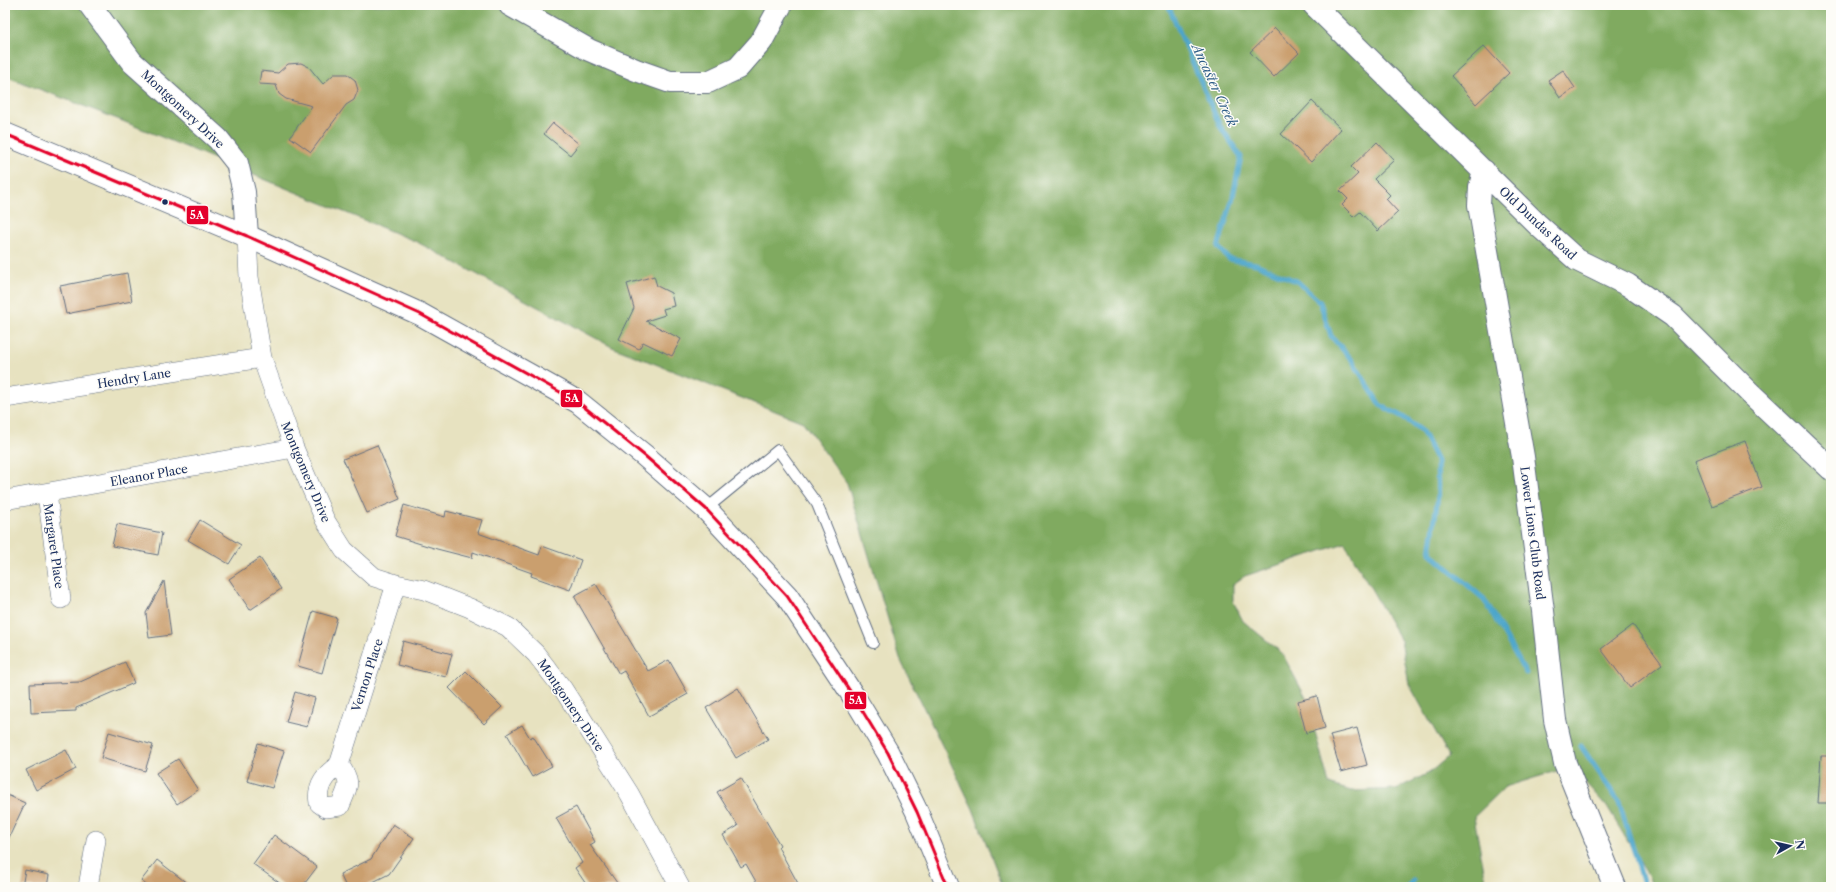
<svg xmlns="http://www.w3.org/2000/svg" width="1836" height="892" font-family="'Libre Caslon Text',serif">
  <rect width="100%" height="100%" fill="#fdfcf7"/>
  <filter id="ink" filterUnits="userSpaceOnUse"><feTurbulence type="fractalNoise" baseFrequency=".025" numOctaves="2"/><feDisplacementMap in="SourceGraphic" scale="8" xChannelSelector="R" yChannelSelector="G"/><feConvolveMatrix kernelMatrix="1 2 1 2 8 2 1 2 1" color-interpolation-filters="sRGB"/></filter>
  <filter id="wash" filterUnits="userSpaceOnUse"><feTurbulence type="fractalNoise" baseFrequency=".012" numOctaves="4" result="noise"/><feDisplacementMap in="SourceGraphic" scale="16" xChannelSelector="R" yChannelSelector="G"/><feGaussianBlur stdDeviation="0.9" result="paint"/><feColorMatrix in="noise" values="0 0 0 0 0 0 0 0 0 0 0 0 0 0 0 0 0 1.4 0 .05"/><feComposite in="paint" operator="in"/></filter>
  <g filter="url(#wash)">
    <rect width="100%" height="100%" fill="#e7e2c0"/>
    <!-- forest -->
    <path fill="#80aa60" stroke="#4e6c5f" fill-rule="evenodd" d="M5,5h1826v882h-179l-3,-10 -42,-70 -30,-34 -14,-4 -58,18 -31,30 13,70h-484l-30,-78 -73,-150 -53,-176 -44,-61 -191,-75 -195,-105 -297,-122 -115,-44zM1345,543l56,98 8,43 40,72 -20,17 -33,16 -45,2 -22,-7 -23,-86 -24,-45 -39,-32 -10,-20v-17l12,-8z"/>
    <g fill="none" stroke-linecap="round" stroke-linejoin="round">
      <!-- stream -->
      <path stroke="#4ca5ca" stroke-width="5" d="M1168,5l52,121 21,31 -9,44 -14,46 11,12 27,5 42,18 22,20 11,34 21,24 28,45 23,12 19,14 15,30 1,35 -8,57 54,46 42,74
        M1581,746l38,56 26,85
        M1407,887l6,-6"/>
    </g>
    <g id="blocks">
      <!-- building -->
      <path fill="#ca9f6e" d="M1275,28l24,25 -25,24 -24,-25z
        M1484,46l25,27 -33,31 -25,-28z
        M301,63l8,4 14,17 11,-10h13l8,6 3,10 -4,10 -8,5 -35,47 -21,-15 22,-31 -26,-7 -7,-5 -3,-9 -17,-1 2,-13 17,2 10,-9z
        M1563,70l12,18 -15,10 -12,-18z
        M1312,101l29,28 -30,33 -30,-28z
        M553,123l26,21 -9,11 -26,-21z
        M1377,142l17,18 -20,19 16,16 -4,4 12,13 -20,19 -18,-19 -6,5 -12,-12 6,-6 -8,-8 18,-17 -7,-7z
        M127,273l5,28 -66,13 -6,-28z
        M654,276l3,10 14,7 3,13 -11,3 2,6 -19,6 35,18 -9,17 -29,-14 -4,7 -20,-10 15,-31 -7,-24z
        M1745,441l17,46 -50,19 -18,-46z
        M377,445l23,54 -33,14 -24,-54z
        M404,505l41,12 1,-6 36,9 -4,13 61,22 3,-9 39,14 -11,30 -39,-14 1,-3 -59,-21 -1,6 -35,-9 -42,-13z
        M200,520l41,25 -12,19 -41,-24z
        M117,524l45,9 -4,22 -46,-9z
        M260,558l21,31 -31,21 -21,-31z
        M164,581l7,54 -22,3 -3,-25z
        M596,584l52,87 21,-11 19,34 -39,22 -25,-45 -5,3 -45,-78z
        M313,611l24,7 -15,55 -24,-7z
        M1633,625l29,39 -32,24 -29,-39z
        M403,641l49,13 -6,23 -49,-12z
        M125,662l9,21 -58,25v3l-45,2 -1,-29 50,-2z
        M466,671l36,36 -18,17 -35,-36z
        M738,688l30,51 -32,19 -30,-50z
        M295,692l20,6 -8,29 -21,-5z
        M1317,696l8,32 -19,5 -8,-32z
        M522,725l8,13 3,-2 19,30 -20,11 -25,-43z
        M1357,728l10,37 -26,7 -11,-37z
        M109,732l44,13 -8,26 -44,-13z
        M258,743l26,8 -12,37 -25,-7z
        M66,750l10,19 -40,21 -10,-20z
        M1821,756h10v47h-13z
        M178,759l20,31 -21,14 -21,-31z
        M741,778l39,67 -2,2 22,40h-41l-13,-23 -5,3 -18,-32 15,-9 -21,-34z
        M5,794l20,9 -20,43z
        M576,807l19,35 -5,3 30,42h-32l-13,-19 7,-5 -26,-45z
        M393,824l21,14 -25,36 -26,13h-17l-6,-13 31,-15z
        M274,835l43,32 -15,20h-17l-32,-23z
        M157,860l35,27h-43l-8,-6z
        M25,870l24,5 -2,12h-25z"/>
    </g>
  </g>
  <g filter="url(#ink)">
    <use href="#blocks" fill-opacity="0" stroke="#626e80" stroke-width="1"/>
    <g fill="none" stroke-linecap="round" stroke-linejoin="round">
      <defs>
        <path id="service" d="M706,509l72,-59 39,54 56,139"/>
        <path id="minor" d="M247,236l2,41 13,81 32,90 31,72 19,30 30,27 22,7 28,6 46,18 38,19 28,27 27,35 66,104 51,94
          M5,398l257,-40
          M47,494l14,105
          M5,500l289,-52
          M339,765c14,17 9,22 1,41l-14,2 -7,-5c-3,-17 6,-29 20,-38l57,-181
          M88,887l8,-47"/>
        <path id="tertiary" d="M90,5l42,57 86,77 19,24 7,29 3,44
          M510,5l79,45 47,20 34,12h38l30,-14 23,-26 20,-37
          M1314,5l224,220 39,35 51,25 45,31 76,76 82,77
          M1484,171l-4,16 -1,18 44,252 20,154 12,109 10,43 50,124"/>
        <path id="secondary" d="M5,134l242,102 173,78 158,88 67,54 61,53 81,87 67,101 34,56 29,59 31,75"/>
      </defs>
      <!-- service casing -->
      <use href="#service" stroke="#626e80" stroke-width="12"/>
      <!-- minor casing -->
      <use href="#minor" stroke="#626e80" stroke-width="20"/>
      <!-- tertiary casing -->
      <use href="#tertiary" stroke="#626e80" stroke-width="24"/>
      <!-- secondary casing -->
      <use href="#secondary" stroke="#626e80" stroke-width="24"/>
      <!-- service -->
      <use href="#service" stroke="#fff" stroke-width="10"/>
      <!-- minor -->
      <use href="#minor" stroke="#fff" stroke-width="19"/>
      <!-- tertiary -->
      <use href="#tertiary" stroke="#fff" stroke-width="22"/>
      <!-- secondary -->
      <use href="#secondary" stroke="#fff" stroke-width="22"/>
      <defs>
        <path id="bus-1" d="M5,134l242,102 173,78 158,88 67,54 61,53 81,87 67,101 34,56 29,59 31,75"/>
      </defs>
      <!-- bus-1 casing -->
      <use href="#bus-1" stroke="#fdfcf7" stroke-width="6"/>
      <!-- bus-1 -->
      <use href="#bus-1" stroke="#e4002b" stroke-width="3"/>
    </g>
  </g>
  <!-- markers -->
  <circle fill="#1b2f5e" stroke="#fdfcf7" stroke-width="1.5" cx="165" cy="202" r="3.5"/>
  <g text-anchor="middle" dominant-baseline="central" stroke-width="3" stroke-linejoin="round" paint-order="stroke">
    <!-- street labels -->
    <g font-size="12" fill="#1b2f5e" stroke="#fdfcf7">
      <text transform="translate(183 109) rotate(43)">Montgomery Drive</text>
      <text transform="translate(1538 223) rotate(43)">Old Dundas Road</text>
      <text transform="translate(134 378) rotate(-9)">Hendry Lane</text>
      <text transform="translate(306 472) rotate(67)">Montgomery Drive</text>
      <text transform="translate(149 475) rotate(-10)">Eleanor Place</text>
      <text transform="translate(1533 533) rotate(83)">Lower Lions Club Road</text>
      <text transform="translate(54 546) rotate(82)">Margaret Place</text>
      <text transform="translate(367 675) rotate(-72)">Vernon Place</text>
      <text transform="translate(571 705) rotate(56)">Montgomery Drive</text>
    </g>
    <!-- water labels -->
    <g font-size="13" font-style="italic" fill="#2f5e89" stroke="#fdfcf7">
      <text transform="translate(1215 85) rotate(65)">Ancaster Creek</text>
    </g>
  </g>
  <g stroke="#fdfcf7" stroke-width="1.5">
    <rect x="186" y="205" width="23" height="20" rx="4" fill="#e4002b"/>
    <rect x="560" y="389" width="23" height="19" rx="4" fill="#e4002b"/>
    <rect x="844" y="691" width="23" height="19" rx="4" fill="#e4002b"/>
  </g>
  <g font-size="11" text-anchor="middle" font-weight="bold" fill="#fff">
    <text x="197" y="219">5A</text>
    <text x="572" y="402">5A</text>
    <text x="856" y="704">5A</text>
  </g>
  <!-- margin -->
  <rect width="1836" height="892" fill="none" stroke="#fdfcf7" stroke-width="20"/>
  <!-- north arrow -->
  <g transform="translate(1790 846) rotate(82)" stroke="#fdfcf7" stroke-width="3" paint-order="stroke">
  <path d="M0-3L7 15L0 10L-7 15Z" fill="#1b2f5e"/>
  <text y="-6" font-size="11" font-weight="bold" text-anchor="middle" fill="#1b2f5e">N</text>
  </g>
</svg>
